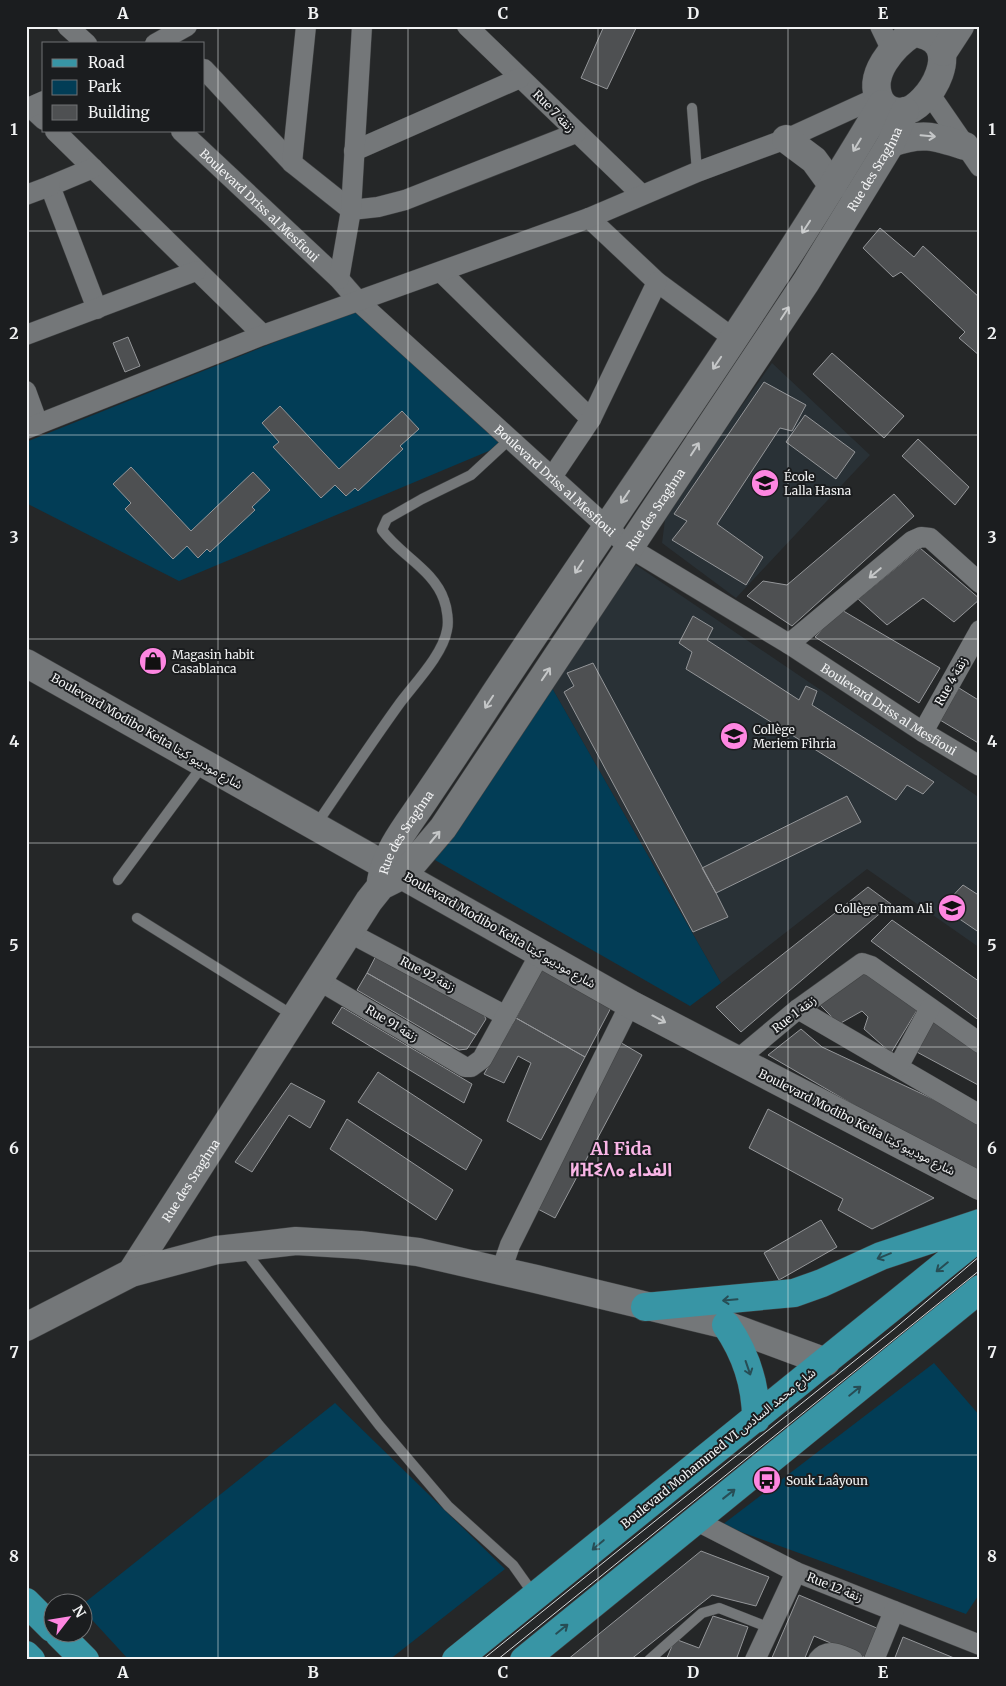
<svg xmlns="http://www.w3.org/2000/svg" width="1006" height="1686" font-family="Merriweather,'Noto Sans Arabic','Noto Sans Tifinagh',serif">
  <rect width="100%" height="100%" fill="#252728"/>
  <!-- built -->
  <path fill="#293136" d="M772,363l98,92 -134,143 -74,-55 4,-31z
    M636,565l344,233v150l-113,-79 -146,114 -173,-302z"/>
  <!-- green -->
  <path fill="#023d56" d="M355,310l148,135 -324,136 -153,-78v-61z
    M548,681l173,302 -31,23 -262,-150z
    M934,1363l46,53v177l-14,21 -244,-89z
    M335,1403l170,166 -116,91h-260l-46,-50v-6z"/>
  <!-- building -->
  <path fill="#4e5052" stroke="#949699" d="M604,26h33l-30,63 -26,-11z
    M880,228l34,29 9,-11 57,52v11l-3,2 3,2v43l-21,-18 6,-6 -64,-60 -8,5 -30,-29z
    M128,337l12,29 -15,6 -12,-29z
    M832,353l72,63 -20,22 -71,-64z
    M764,382l42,23 -14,26 -12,-3 -63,96 46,33 -17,28 -74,-45 15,-19 -13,-7z
    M280,406l59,63 63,-58 17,18 -19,17 3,3 -45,42 -3,-3 -9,8 -11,-11 -14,13 -48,-51 6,-5 -17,-19z
    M805,415l50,37 -19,27 -50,-37z
    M918,439l51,48 -14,18 -53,-49z
    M131,467l60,64 62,-59 17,18 -18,17 3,3 -45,42 -3,-3 -9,9 -11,-12 -14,13 -48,-50 6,-6 -18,-19z
    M894,494l20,22 -122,110 -45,-30 16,-15 24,4z
    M920,548l60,51 -26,23 -31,-24 -36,27 -29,-26z
    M840,609l100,59 -21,35 -104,-66z
    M693,616l20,12 -6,12 92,60 7,-14 11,5 -5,14 122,77 -11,12 -16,-9 -11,15 -210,-131 6,-17 -13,-9z
    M593,663l123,230 12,24 -35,15 -129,-240 10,-6 -7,-13z
    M959,688l21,13v43l-40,-24z
    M847,796l14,26 -145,71 -14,-25z
    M963,885l17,11v37l-38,-26z
    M868,887l23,17 -150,128 -25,-25z
    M892,920l88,62v39l-109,-80z
    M378,952l104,59 4,8 -10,16 -109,-62z
    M545,964l69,38 -29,55 -69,-39z
    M863,965l56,42 -28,46 -27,-24 4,-12 -6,-6 -23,13 -21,-21z
    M367,973l109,62 -9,14 -8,1 -102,-60z
    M342,1007l130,77 -8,19 -132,-80z
    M516,1018l69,39 -44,83 -34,-19 24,-58 -13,-7 -14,27 -20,-9z
    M932,1019l48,30v37l-65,-35z
    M801,1029l21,18 158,74v53l-11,-2 -201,-117z
    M618,1041l24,14 -87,163 -21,-11z
    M378,1072l104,68 -16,30 -108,-68z
    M291,1083l34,18 -15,27 -21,-13 -37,57 -17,-10z
    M768,1109l166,89 -62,31 -34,-19 5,-11 -94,-51z
    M347,1119l106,71 -17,30 -106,-71z
    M821,1220l16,27 -58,33 -15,-27z
    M701,1551l68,26 -13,29 -44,-11 -82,65h-63z
    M799,1595l80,34 -13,29 -52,-22 -10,24h-33z
    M713,1616l35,11 -12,33h-70l9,-21 24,9z
    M903,1637l56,23h-65z"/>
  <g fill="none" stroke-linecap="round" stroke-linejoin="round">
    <defs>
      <path id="lane" d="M692,108l5,64
        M316,825c28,-41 55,-82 84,-122 15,-20 43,-49 47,-73 2,-8 0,-22 -3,-30 -10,-30 -44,-45 -62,-70l5,-11 35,-20 49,-24 39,-36
        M118,880l85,-115
        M137,918l157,98
        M244,1250l135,175 69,81 65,59 22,31
        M649,1660l53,-47 17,-5 51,20"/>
      <g id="street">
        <path d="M67,26l20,18"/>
        <path d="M467,26l175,169"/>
        <path d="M880,26l12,25"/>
        <path d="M155,44l32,-18"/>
        <path d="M204,69l88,94 59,47 27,-3 27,-7 171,-67"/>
        <path d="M929,93l51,74"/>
        <path d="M30,107l14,13"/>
        <path d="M26,109l18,-8"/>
        <path d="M55,131l208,204"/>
        <path id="s1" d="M181,131l158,148 20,23 271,246 159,96 134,88 57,34"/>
        <path d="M354,151l166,-73"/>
        <path d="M292,163l14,-137"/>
        <path d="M93,168l-43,18 47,123"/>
        <path d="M26,195l24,-9"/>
        <path d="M589,218l68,64 76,56"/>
        <path d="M442,273l149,146"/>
        <path d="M339,279l12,-69 11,-184"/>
        <path d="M26,335l170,-64"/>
        <path d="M26,391l12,33"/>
        <path d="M26,429l237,-94 326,-117 108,-46 89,-33 92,-42"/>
        <path d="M552,477l39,-58 66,-137"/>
        <path d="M789,644l123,-103 9,-4 9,1 50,45"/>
        <path d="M923,732l57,-102"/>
        <path d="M350,933l156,83"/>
        <path d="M318,980l147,87h6l11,-8 59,-107"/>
        <path d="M798,1009l182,106"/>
        <path d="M737,1060l61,-51 64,-46 9,3 109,77"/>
        <path d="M898,1067l32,-59"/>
        <path d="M501,1271l9,-26 120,-241"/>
        <path d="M695,1520l101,52 184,73"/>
        <path d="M755,1660l41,-88"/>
        <path d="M818,1660c10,-13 22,-5 35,0"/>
        <path d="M874,1660l20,-49"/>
      </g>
      <g id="secondary">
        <path d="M913,33c58,5 16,77 -11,79 -10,0 -18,-4 -22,-12 -13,-25 13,-54 33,-67z"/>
        <path d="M943,52l17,-26"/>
        <path d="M786,139l28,21 19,26"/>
        <path d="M891,143c31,-11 43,-7 74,3"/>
        <path d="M26,663l604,341 350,182"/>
        <path id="s2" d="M381,881c5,-31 29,-59 46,-85 23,-34 45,-67 67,-101 130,-197 268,-388 388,-591"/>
        <path id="s3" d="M131,1273l238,-372 12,-15 22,-11 40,-47 363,-546 85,-139 14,-32"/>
        <path d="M26,1327l105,-54 86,-23 79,-9 64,4 58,7 118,27 190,46 100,37"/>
      </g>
      <path id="primary" d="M645,1307l149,-14 28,-10 59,-27 99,-33
        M726,1325c20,29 30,59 30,94
        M26,1602l26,26
        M59,1634l26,26
        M26,1655l5,5
        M456,1660l524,-424
        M524,1660l456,-371"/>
    </defs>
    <!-- lane casing -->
    <use href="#lane" stroke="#404243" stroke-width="11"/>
    <!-- street casing -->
    <use href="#street" stroke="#404243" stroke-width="21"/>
    <!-- secondary casing -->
    <use href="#secondary" stroke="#404243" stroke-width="29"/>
    <!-- primary casing -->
    <use href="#primary" stroke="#404243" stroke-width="29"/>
    <!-- lane -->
    <use href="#lane" stroke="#747779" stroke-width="10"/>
    <!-- street -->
    <use href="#street" stroke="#747779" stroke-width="20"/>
    <!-- secondary -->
    <use href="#secondary" stroke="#747779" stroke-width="28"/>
    <!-- primary -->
    <use href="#primary" stroke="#3895a5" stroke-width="28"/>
    <!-- tram -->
    <path stroke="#d7d9da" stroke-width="1" d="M482,1660l411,-330 87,-74
      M497,1660l483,-390"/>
  </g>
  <!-- one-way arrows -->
  <defs><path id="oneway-shaft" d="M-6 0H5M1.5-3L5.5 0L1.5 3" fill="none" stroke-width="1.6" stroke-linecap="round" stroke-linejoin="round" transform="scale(1.25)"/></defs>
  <g stroke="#c5c7c8">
    <use href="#oneway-shaft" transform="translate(928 136) rotate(5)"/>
    <use href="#oneway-shaft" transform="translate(857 145) rotate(121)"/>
    <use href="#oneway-shaft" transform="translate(806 227) rotate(123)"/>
    <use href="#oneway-shaft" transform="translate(785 313) rotate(-57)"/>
    <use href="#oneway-shaft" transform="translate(717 363) rotate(124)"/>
    <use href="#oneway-shaft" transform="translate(695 449) rotate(-57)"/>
    <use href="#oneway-shaft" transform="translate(625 497) rotate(124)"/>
    <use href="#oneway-shaft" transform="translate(579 567) rotate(123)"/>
    <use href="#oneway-shaft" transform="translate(875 573) rotate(140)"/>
    <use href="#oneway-shaft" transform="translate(546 674) rotate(-56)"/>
    <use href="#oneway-shaft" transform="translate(489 702) rotate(123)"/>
    <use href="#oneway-shaft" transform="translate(435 837) rotate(-50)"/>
    <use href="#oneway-shaft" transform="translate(659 1019) rotate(28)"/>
  </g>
  <g stroke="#274d55">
    <use href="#oneway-shaft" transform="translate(884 1256) rotate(158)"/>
    <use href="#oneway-shaft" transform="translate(942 1267) rotate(141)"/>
    <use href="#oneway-shaft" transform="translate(730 1300) rotate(175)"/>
    <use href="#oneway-shaft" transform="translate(748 1368) rotate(71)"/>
    <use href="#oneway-shaft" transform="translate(855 1391) rotate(-39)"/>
    <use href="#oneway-shaft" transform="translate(729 1494) rotate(-38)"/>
    <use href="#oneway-shaft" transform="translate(598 1545) rotate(140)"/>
    <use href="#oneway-shaft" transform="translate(562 1629) rotate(-39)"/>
  </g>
  <!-- grid -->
  <path fill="none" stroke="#f1f2f3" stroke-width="1" stroke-opacity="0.55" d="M218,26v1634M408,26v1634M598,26v1634M788,26v1634M26,231h954M26,435h954M26,639h954M26,843h954M26,1047h954M26,1251h954M26,1455h954"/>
  <!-- icons -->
  <defs>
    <symbol id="school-disc" viewBox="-11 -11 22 22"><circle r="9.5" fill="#fe86e1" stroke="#1b1d1f"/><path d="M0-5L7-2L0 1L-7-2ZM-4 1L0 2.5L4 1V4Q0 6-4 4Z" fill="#111"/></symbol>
    <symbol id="shop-disc" viewBox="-11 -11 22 22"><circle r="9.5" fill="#fe86e1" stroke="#1b1d1f"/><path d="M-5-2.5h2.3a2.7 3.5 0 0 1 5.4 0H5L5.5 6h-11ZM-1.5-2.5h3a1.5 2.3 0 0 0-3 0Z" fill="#111"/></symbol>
    <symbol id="bus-disc" viewBox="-11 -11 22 22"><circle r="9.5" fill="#fe86e1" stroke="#1b1d1f"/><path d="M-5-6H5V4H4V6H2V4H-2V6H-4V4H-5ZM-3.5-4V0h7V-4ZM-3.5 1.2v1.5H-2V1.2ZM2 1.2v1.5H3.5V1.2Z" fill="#111"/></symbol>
  </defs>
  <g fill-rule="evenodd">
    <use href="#school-disc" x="749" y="467" width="32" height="32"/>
    <use href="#shop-disc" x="137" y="645" width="32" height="32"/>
    <use href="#school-disc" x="718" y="720" width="32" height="32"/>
    <use href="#school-disc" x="936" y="892" width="32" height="32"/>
    <use href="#bus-disc" x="751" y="1464" width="32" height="32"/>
  </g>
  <g text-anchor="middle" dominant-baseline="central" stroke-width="4" stroke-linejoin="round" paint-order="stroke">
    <!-- street labels -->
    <g font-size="12" fill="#f1f2f3" stroke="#1b1d1f">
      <text transform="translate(554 111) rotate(45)">Rue 7 زنقة</text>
      <text stroke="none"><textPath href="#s3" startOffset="1335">Rue des Sraghna</textPath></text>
      <text stroke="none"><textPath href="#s1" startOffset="108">Boulevard Driss al Mesfioui</textPath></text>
      <text stroke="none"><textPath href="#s1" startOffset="512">Boulevard Driss al Mesfioui</textPath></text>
      <text stroke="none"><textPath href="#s3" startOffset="930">Rue des Sraghna</textPath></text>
      <text transform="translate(951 681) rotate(-61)">Rue 4 زنقة</text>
      <text stroke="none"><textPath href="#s1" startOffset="918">Boulevard Driss al Mesfioui</textPath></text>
      <text transform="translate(147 731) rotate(30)">Boulevard Modibo Keita شارع موديبو كيتا</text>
      <text stroke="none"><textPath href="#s2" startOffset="55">Rue des Sraghna</textPath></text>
      <text transform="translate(500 930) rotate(30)">Boulevard Modibo Keita شارع موديبو كيتا</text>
      <text transform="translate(428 974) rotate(28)">Rue 92 زنقة</text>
      <text transform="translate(794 1014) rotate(-38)">Rue 1 زنقة</text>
      <text transform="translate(392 1023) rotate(31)">Rue 91 زنقة</text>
      <text transform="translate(857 1122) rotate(27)">Boulevard Modibo Keita شارع موديبو كيتا</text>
      <text stroke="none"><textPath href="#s3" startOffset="110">Rue des Sraghna</textPath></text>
      <text transform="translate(718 1448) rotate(-39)">Boulevard Mohammed VI شارع محمد السادس</text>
      <text transform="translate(835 1587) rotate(22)">Rue 12 زنقة</text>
    </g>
    <!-- poi labels -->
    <g font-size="12" fill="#f1f2f3" stroke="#1b1d1f" text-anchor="start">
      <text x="784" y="476">École<tspan x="784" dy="14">Lalla Hasna</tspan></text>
      <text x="172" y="654">Magasin habit<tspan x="172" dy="14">Casablanca</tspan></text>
      <text x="753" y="729">Collège<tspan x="753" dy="14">Meriem Fihria</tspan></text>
      <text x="933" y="908" text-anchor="end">Collège Imam Ali</text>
      <text x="786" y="1480">Souk Laâyoun</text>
    </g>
    <!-- district labels -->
    <g font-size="18" font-weight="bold" fill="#f9b5e6" stroke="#1b1d1f">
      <text x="621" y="1148">Al Fida<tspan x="621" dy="21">ⵍⴼⵉⴷⴰ الفداء</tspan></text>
    </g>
  </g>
  <!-- border -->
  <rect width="1006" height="1686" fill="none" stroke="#1b1d1f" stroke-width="55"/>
  <!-- legend -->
  <rect x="42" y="42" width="162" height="90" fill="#1b1d1f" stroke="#717274"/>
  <rect x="52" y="59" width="25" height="8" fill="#3895a5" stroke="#717274"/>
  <text x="88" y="68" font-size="15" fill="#f1f2f3">Road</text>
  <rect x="52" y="80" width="25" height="15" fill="#023d56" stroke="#717274"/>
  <text x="88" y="92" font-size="15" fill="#f1f2f3">Park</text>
  <rect x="52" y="105" width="25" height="15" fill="#4e5052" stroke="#717274"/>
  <text x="88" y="118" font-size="15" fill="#f1f2f3">Building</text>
  <!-- north arrow -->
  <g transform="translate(68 1618) rotate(59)"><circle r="24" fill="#1b1d1f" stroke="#717274"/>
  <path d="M0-4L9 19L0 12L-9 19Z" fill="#fe86e1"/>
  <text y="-8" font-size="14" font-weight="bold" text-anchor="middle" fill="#f1f2f3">N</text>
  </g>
  <rect x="28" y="28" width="950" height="1630" fill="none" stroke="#f1f2f3" stroke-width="2"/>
  <g font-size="16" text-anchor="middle" font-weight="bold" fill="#f1f2f3">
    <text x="123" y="19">A</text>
    <text x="313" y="19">B</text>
    <text x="503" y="19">C</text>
    <text x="693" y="19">D</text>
    <text x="883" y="19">E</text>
    <text x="14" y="135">1</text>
    <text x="992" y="135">1</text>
    <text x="14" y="339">2</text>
    <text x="992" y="339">2</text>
    <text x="14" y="543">3</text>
    <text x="992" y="543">3</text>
    <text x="14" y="747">4</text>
    <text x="992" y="747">4</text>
    <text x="14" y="951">5</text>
    <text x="992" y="951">5</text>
    <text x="14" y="1154">6</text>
    <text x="992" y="1154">6</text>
    <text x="14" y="1358">7</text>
    <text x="992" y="1358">7</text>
    <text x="14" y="1562">8</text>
    <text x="992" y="1562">8</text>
    <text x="123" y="1678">A</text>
    <text x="313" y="1678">B</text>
    <text x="503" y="1678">C</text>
    <text x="693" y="1678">D</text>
    <text x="883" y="1678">E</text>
  </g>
</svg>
